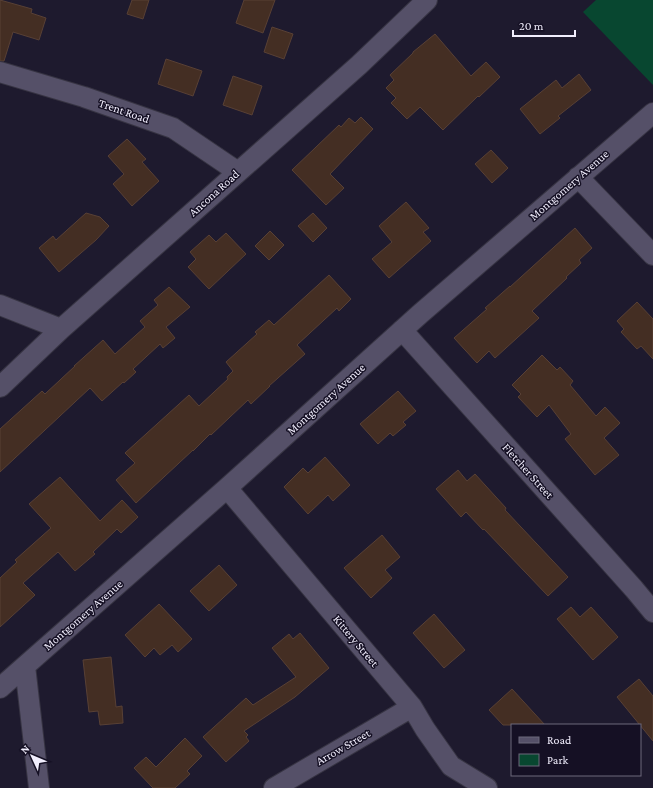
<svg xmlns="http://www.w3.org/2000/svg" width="653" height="788" font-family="'Crimson Pro',serif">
  <rect width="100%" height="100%" fill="#1e1a2e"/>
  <!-- green -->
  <path fill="#084730" d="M596,0h57v85l-70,-73z"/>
  <!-- building -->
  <path fill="#442e23" stroke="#584035" d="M0,0l32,9 -1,4 15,5 -7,22 -26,-8 -9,29h-4z
    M132,0h17l-6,19 -16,-5z
    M244,0h31l-12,33 -27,-10z
    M272,27l21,7 -9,25 -20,-7z
    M435,34l36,42 15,-14 14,15 -21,20 -1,-1 -35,34 -23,-23 -13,12 -16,-16 5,-5 -10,-10 8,-8 -4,-5 23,-22v-1z
    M166,59l36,12 -9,25 -35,-12z
    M579,74l12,16 -33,26 2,2 -20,16 -20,-25 36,-29 6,8z
    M233,76l29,10 -10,29 -29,-10z
    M361,117l12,12 -43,45 14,14 -18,17 -34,-35 47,-45 2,2 8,-9 6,5z
    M127,139l19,20 -4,3 17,19 -27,25 -19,-22 11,-10 -16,-18z
    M491,150l17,18 -16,15 -17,-19z
    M406,202l23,26 -6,4 8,9 -42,37 -17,-19 20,-17 -13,-16z
    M86,213l14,4 9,9 -13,14 -37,32 -20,-24 14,-12 3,4z
    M313,213l14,15 -14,14 -15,-16z
    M575,228l17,20 -13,12 2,3 -15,14 1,1 -35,33 7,7 -44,40 -6,-7 -12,12 -23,-25 33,-29 -2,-1 25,-22v1z
    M270,231l14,14 -15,15 -14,-14z
    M226,233l20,21 -37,35 -21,-22 8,-8 -6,-7 19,-17 7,7z
    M329,275l22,24 -12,12 -2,-3 -40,37 8,9 -36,32h1l-19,18 -3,-4 -37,35 -1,-1 -17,17v-1l-57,53 -20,-23 19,-17 -10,-10 64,-58 10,11 29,-27 -1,-2 6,-6 -7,-9 31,-28 -2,-2 14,-12 5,5z
    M169,287l21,20 -24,20 9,11 -12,10 -3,-4 -27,25 3,3 -12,11 -1,-1 -21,19 -12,-13 -90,84v-43l42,-38 3,3 30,-28h-1l29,-26 12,14 30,-27 -5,-6 18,-16 -4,-5z
    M637,302l16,17v40l-12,-13 -4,3 -16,-17 3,-3 -7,-8z
    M542,355l15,15 3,-3 13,14 -3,4 26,31 9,-9 15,16 -16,15 15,17 -24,20 -30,-36 6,-5 -22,-29 -12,12 -19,-20 3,-3 -9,-9z
    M398,391l18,20 -13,11 3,3 -13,11 -3,-3 -12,11 -18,-20z
    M325,457l25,28 -17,16 -5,-6 -20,19 -24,-27 19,-19 5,5z
    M458,470l9,11 8,-7 31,34 -1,2 63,67 -20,19 -64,-67 -1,1 -17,-18 -5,5 -25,-28z
    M60,477l40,44 22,-21 16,17 -17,16 -4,-4 -24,23 2,2 -20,17 -17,-19 -35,31 12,12 -35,32v-49l17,-16 -2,-2 36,-32 -22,-24z
    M382,535l18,22 -15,13 7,8 -21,20 -27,-30z
    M219,565l18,20 -28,26 -19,-20z
    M159,604l33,35 -14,13 -6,-7 -12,10 -6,-7 -9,9 -20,-22z
    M571,607l9,10 11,-10 27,30 -25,23 -36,-41z
    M434,614l31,36 -21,18 -31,-35z
    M300,633l29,35 -34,29 -51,34 4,4 -2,2 3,4 -23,21 -23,-25 43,-39 7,7 43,-28 -24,-29 17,-14 4,5z
    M111,657l5,50 6,-1 1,17 -23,2 -2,-14 -9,1 -6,-52z
    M639,679l14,17v45l-36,-44z
    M512,689l33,36h-42l-14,-15z
    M185,738l17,18 -15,15 3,3 -15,14h-22l-19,-20 12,-11 10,10z"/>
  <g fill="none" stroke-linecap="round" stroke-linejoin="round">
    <defs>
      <path id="minor" d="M0,72l84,25 89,31 65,44
        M578,177l75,78
        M0,305l61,24
        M402,330l232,259 19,23
        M0,387l61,-58 298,-264 68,-65
        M227,488l185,219 13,22 26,37 36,22
        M25,666l14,122
        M0,688l227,-200 193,-174 233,-201
        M274,788l138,-81"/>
    </defs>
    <!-- minor casing -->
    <use href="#minor" stroke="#373443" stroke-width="22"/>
    <!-- minor -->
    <use href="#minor" stroke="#555068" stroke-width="20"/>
  </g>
  <g text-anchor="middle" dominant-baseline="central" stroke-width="3" stroke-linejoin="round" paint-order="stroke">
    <!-- street labels -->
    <g font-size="12" fill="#f1eefd" stroke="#151024">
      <text transform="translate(124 111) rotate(19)">Trent Road</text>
      <text transform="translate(569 185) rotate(-41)">Montgomery Avenue</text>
      <text transform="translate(214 193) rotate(-42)">Ancona Road</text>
      <text transform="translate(326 399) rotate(-42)">Montgomery Avenue</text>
      <text transform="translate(528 471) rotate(48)">Fletcher Street</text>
      <text transform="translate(83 615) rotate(-41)">Montgomery Avenue</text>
      <text transform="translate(356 641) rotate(50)">Kittery Street</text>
      <text transform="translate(343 747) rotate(-30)">Arrow Street</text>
    </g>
  </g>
  <!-- legend -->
  <rect x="511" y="724" width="130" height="52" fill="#151024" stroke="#6d697b"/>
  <rect x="519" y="737" width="20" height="6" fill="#555068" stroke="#6d697b"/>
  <text x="547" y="744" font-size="12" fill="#f1eefd">Road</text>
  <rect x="519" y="754" width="20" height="12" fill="#084730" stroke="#6d697b"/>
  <text x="547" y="764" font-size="12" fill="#f1eefd">Park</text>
  <!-- north arrow -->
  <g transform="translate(32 756) rotate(314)" stroke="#151024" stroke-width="3" paint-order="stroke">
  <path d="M0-3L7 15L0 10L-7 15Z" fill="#f1eefd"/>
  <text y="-6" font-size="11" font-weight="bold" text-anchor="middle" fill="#f1eefd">N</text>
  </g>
  <!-- scale -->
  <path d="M513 30v6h62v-6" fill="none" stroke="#f1eefd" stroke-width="2"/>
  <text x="519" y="30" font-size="12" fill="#f1eefd" stroke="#151024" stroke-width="3" paint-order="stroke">20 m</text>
</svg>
